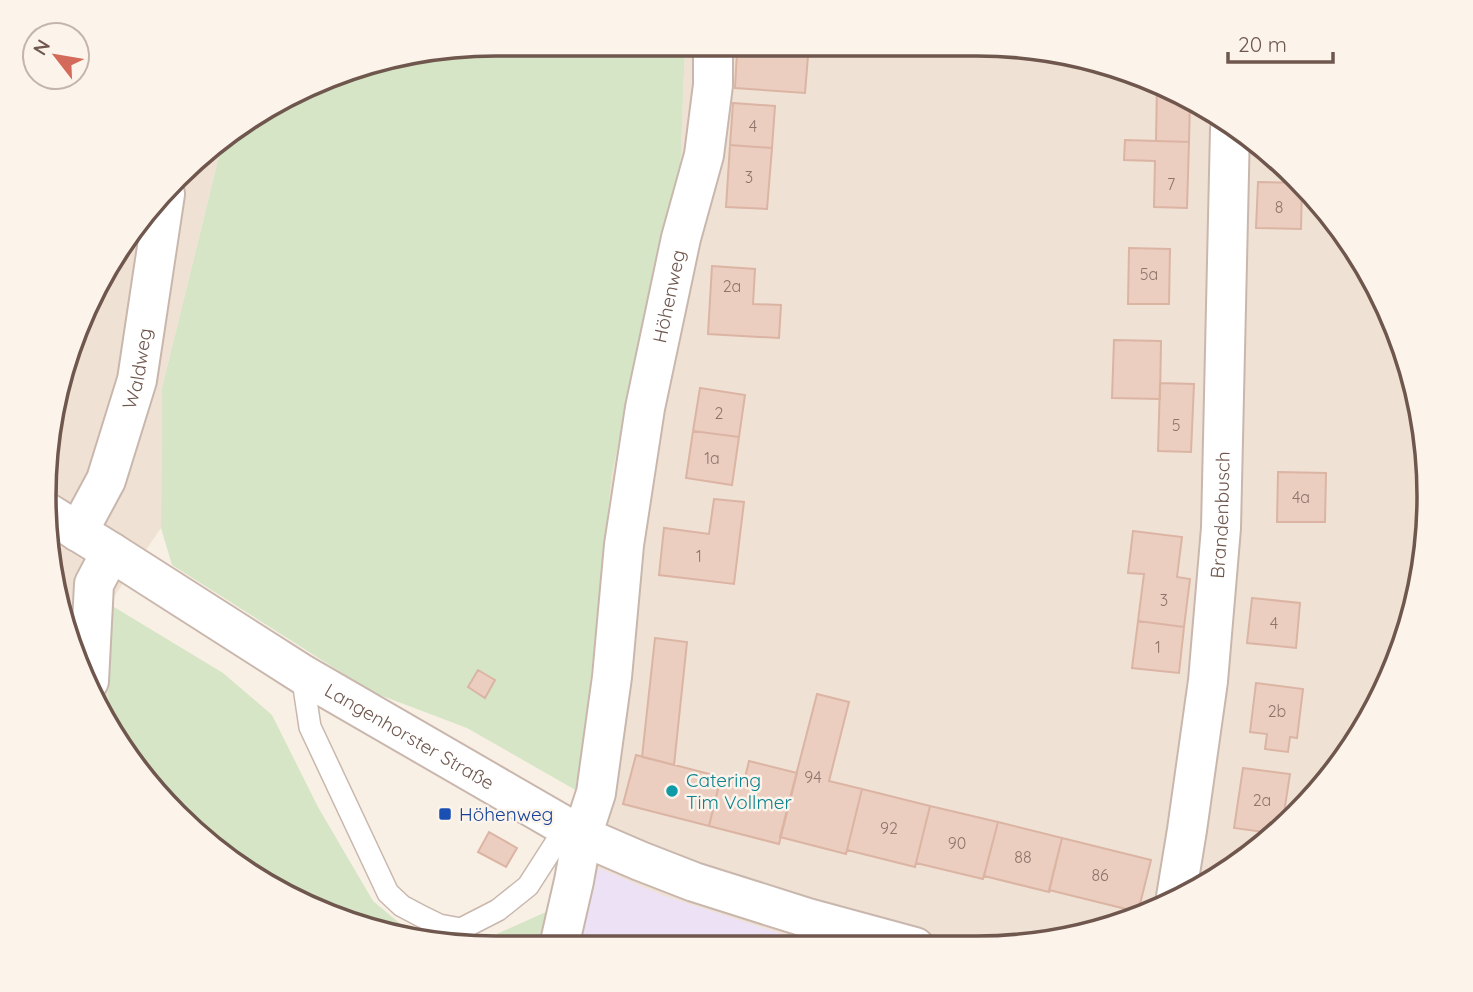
<svg xmlns="http://www.w3.org/2000/svg" width="1473" height="992" font-family="Quicksand,sans-serif">
  <rect width="100%" height="100%" fill="#f9f0e5"/>
  <!-- residential -->
  <path fill="#f0e1d5" d="M685,47l380,5 112,39 120,85 98,147 34,173 -34,173 -98,147 -147,98 -173,34 -439,-6 41,-150 33,-319 68,-298z
    M223,140l-61,248 -1,140 -52,76 -1,123 -4,-5 -51,-137 -8,-119 33,-143 59,-103z"/>
  <!-- education -->
  <path fill="#ede2f5" d="M599,868l63,27 157,51 -245,-4z"/>
  <!-- green -->
  <path fill="#d5e5c6" d="M496,44l189,3 -5,128 -68,298 -33,319 -112,-64 -95,-36 -200,-127 -11,-37 1,-140 61,-248 21,-20 107,-52z
    M109,604l114,69 49,42 46,92 55,94 42,35 19,4h-26l-112,-39 -120,-85 -68,-89z
    M546,912l-8,30 -57,-1z"/>
  <!-- building -->
  <path fill="#ebcec0" stroke="#dbb4a3" stroke-width="2" d="M737,51l71,5 -3,37 -70,-5z
    M1157,84l20,7 13,9 -1,42 -33,-1z
    M733,103l42,3 -3,42 -42,-3z
    M1125,140l64,2 -2,66 -33,-1 1,-46 -31,-1z
    M730,145l42,3 -5,61 -41,-2z
    M1258,182l43,1 1,2 -1,44 -45,-1z
    M1129,248l41,1 -1,55h-41z
    M712,266l43,3 -2,35 28,1 -2,33 -71,-4z
    M1114,340l47,1 -1,58 -48,-1z
    M1160,383l34,1 -3,68 -33,-1z
    M700,388l45,7 -6,42 -46,-6z
    M693,431l46,6 -7,48 -46,-7z
    M1278,472l48,1 -1,49h-48z
    M714,499l30,3 -10,82 -75,-9 5,-47 45,6z
    M1133,531l49,6 -5,40 13,2 -6,48 -46,-6 6,-47 -16,-1z
    M1252,598l48,5 -4,45 -49,-5z
    M1138,621l46,6 -5,46 -47,-5z
    M655,638l32,4 -13,123 -32,-8z
    M478,670l17,10 -10,18 -17,-11z
    M1256,683l47,6 -6,49 -7,-1 -2,15 -23,-3 2,-15 -17,-2z
    M817,694l32,8 -20,79 33,8 -16,65 -66,-17z
    M636,755l85,22 -12,49 -86,-22z
    M749,761l48,12 -18,71 -70,-18 12,-49 23,5z
    M1243,768l47,6 -8,52 -11,7 -37,-5z
    M862,789l68,17 -15,61 -68,-17z
    M930,806l68,16 -15,57 -67,-16z
    M998,822l64,16 -13,54 -65,-16z
    M489,832l28,16 -11,19 -28,-15z
    M1062,838l89,22 -13,52 -89,-22z"/>
  <g fill="none" stroke-linecap="round" stroke-linejoin="round">
    <defs>
      <path id="service" d="M302,674l8,53 78,166 14,13 19,10 18,9 22,4 37,-19 30,-24 38,-59"/>
      <g id="minor">
        <path d="M89,681l5,-97 17,-32"/>
        <path id="s1" d="M1176,897l11,-67 21,-149 13,-153 9,-399"/>
        <path id="s2" d="M560,942l14,-61 8,-45 14,-43 16,-116 12,-132 21,-137 36,-170 23,-83 9,-70v-38"/>
      </g>
      <g id="tertiary">
        <path id="s3" d="M48,513l63,39 191,122 280,162 58,25 54,21 114,36 107,29"/>
        <path id="s4" d="M78,532l28,-52 31,-100 28,-186"/>
      </g>
    </defs>
    <!-- service casing -->
    <use href="#service" stroke="#c9b7ad" stroke-width="24"/>
    <!-- minor casing -->
    <use href="#minor" stroke="#c9b7ad" stroke-width="42"/>
    <!-- tertiary casing -->
    <use href="#tertiary" stroke="#c9b7ad" stroke-width="42"/>
    <!-- service -->
    <use href="#service" stroke="#fff" stroke-width="21"/>
    <!-- minor -->
    <use href="#minor" stroke="#fff" stroke-width="38"/>
    <!-- tertiary -->
    <use href="#tertiary" stroke="#fff" stroke-width="38"/>
  </g>
  <!-- markers -->
  <circle fill="#0f9aa8" stroke="#fcf4eb" stroke-width="2.5" cx="672" cy="791" r="7"/>
  <rect fill="#1a4fb4" stroke="#fcf4eb" stroke-width="2.5" x="438" y="807" width="14" height="14" rx="3.5"/>
  <g text-anchor="middle" dominant-baseline="central" stroke-width="5" stroke-linejoin="round" paint-order="stroke">
    <!-- number labels -->
    <g font-size="16" fill="#8e756a">
      <text x="753" y="126">4</text>
      <text x="749" y="177">3</text>
      <text x="1171" y="184">7</text>
      <text x="1279" y="207">8</text>
      <text x="1149" y="274">5a</text>
      <text x="732" y="286">2a</text>
      <text x="719" y="413">2</text>
      <text x="1176" y="425">5</text>
      <text x="712" y="458">1a</text>
      <text x="1301" y="497">4a</text>
      <text x="699" y="556">1</text>
      <text x="1164" y="600">3</text>
      <text x="1274" y="623">4</text>
      <text x="1158" y="647">1</text>
      <text x="1277" y="711">2b</text>
      <text x="813" y="777">94</text>
      <text x="1262" y="800">2a</text>
      <text x="889" y="828">92</text>
      <text x="957" y="843">90</text>
      <text x="1023" y="857">88</text>
      <text x="1100" y="875">86</text>
    </g>
    <!-- street labels -->
    <g font-size="19" fill="#6f574e" stroke="#fcf4eb">
      <text stroke="none"><textPath href="#s2" startOffset="656">Höhenweg</textPath></text>
      <text stroke="none"><textPath href="#s4" startOffset="175">Waldweg</textPath></text>
      <text stroke="none"><textPath href="#s1" startOffset="385">Brandenbusch</textPath></text>
      <text stroke="none"><textPath href="#s3" startOffset="425">Langenhorster Straße</textPath></text>
    </g>
    <!-- culture labels -->
    <g font-size="19" fill="#0d838f" stroke="#fcf4eb" text-anchor="start">
      <text x="686" y="780">Catering<tspan x="686" dy="22">Tim Vollmer</tspan></text>
    </g>
    <!-- transit labels -->
    <g font-size="19" fill="#164399" stroke="#fcf4eb" text-anchor="start">
      <text x="459" y="814">Höhenweg</text>
    </g>
  </g>
  <!-- crop -->
  <path d="M0 0H1473V992H0ZM496 56H977A440 440 0 0 1 1417 496V496A440 440 0 0 1 977 936H496A440 440 0 0 1 56 496V496A440 440 0 0 1 496 56Z" fill="#fcf4eb" fill-rule="evenodd"/>
  <path fill="none" stroke="#6f574e" stroke-width="3.5" d="M496 56H977A440 440 0 0 1 1417 496V496A440 440 0 0 1 977 936H496A440 440 0 0 1 56 496V496A440 440 0 0 1 496 56Z"/>
  <!-- north arrow -->
  <g transform="translate(56 56) rotate(301)"><circle r="33" fill="#fcf4eb" stroke="#c4b5ac" stroke-width="2"/>
  <path d="M0-5L12 26L0 18L-12 26Z" fill="#d46b5a"/>
  <text y="-10" font-size="19" font-weight="bold" text-anchor="middle" fill="#6f574e">N</text>
  </g>
  <!-- scale -->
  <path d="M1228 52v10h105v-10" fill="none" stroke="#6f574e" stroke-width="3.5"/>
  <text x="1238" y="52" font-size="21" fill="#6f574e" stroke="#fcf4eb" stroke-width="5" paint-order="stroke">20 m</text>
</svg>
